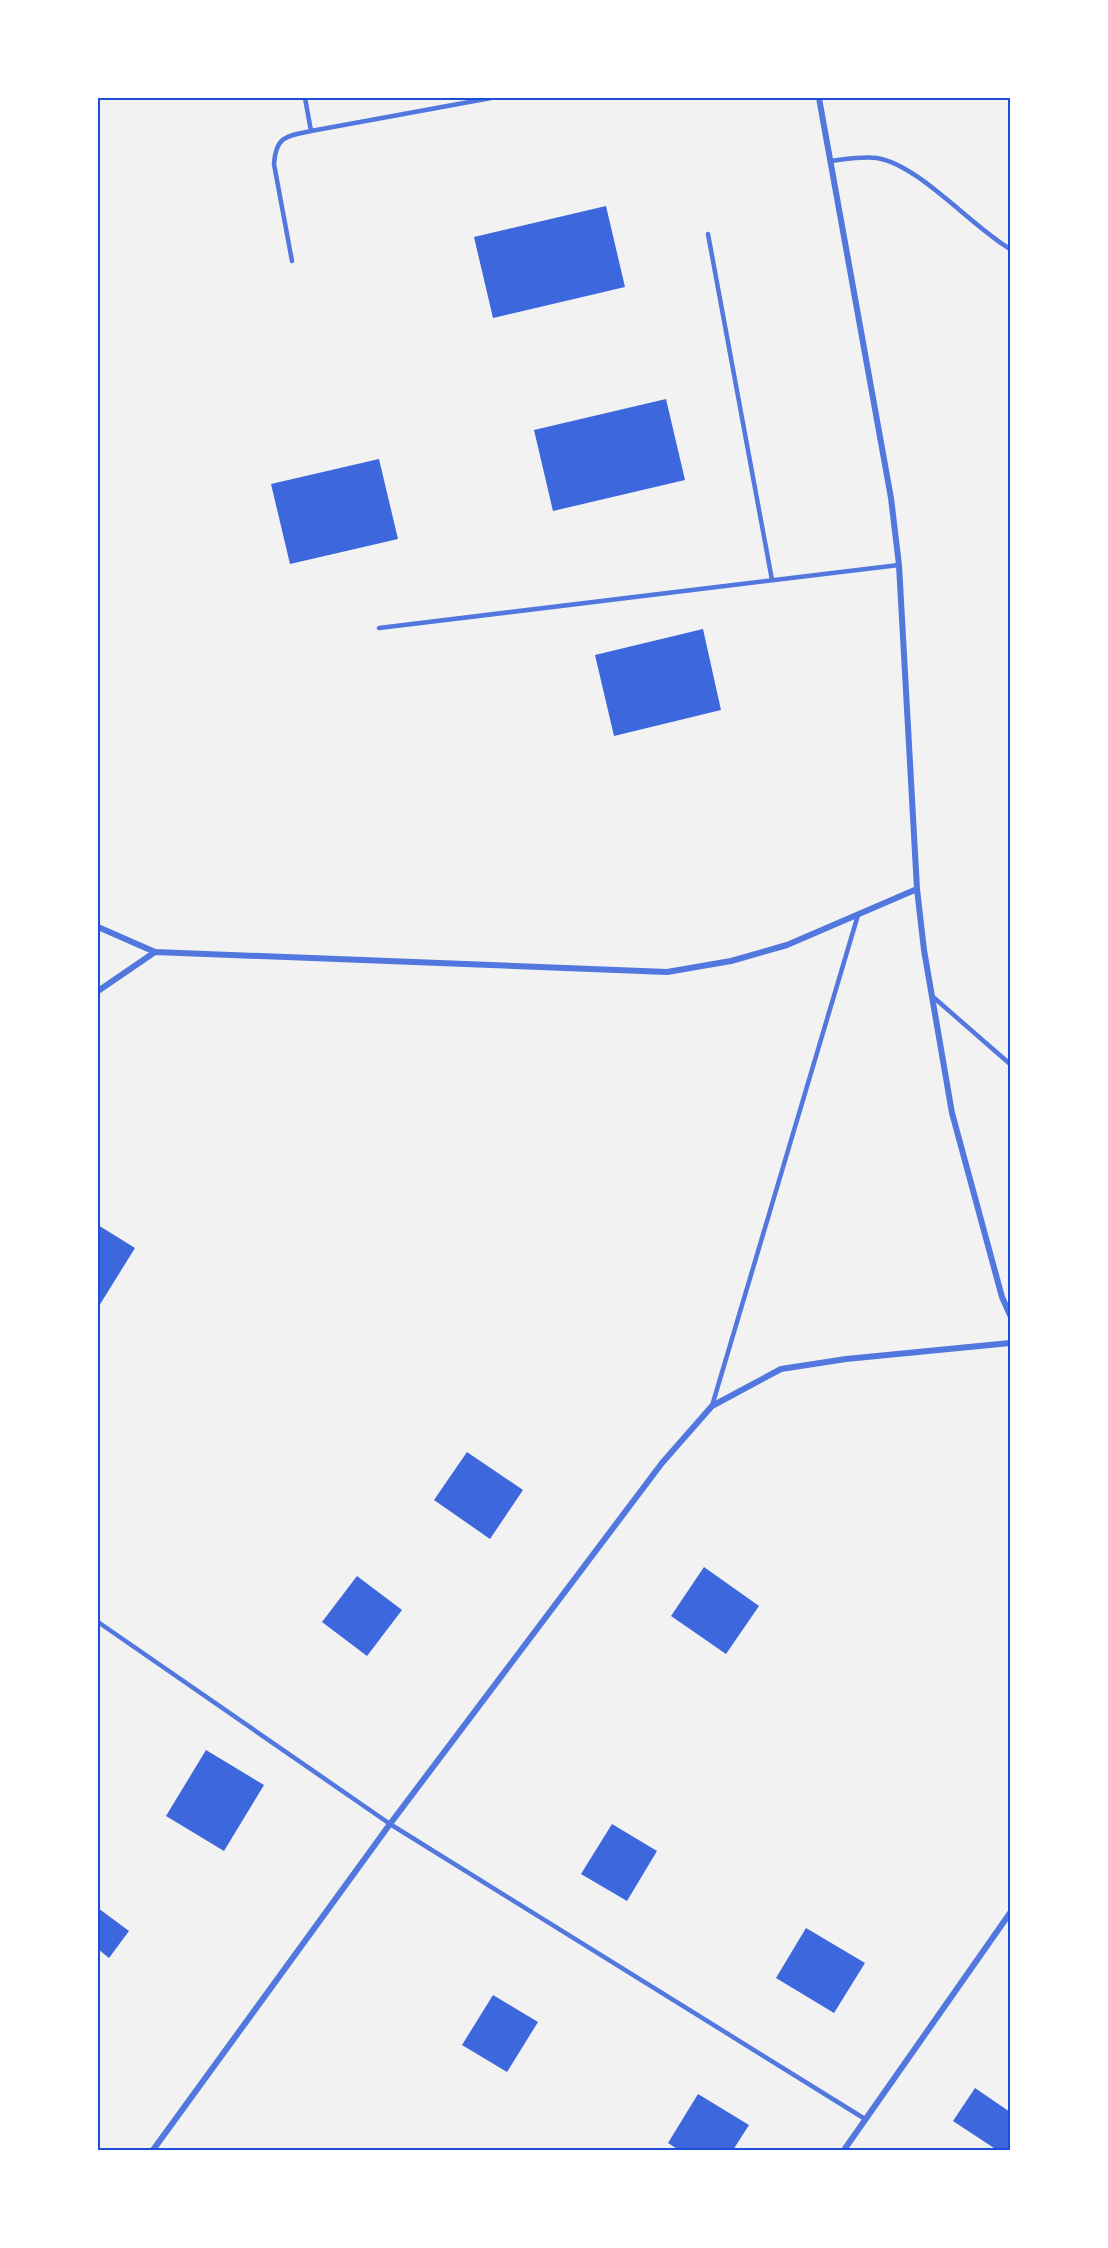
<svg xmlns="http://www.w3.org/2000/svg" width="1108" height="2248" font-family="'Fira Sans',sans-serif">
  <rect width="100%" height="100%" fill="#f2f2f2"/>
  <!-- building -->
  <path fill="#3d67dc" d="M606,206l19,81 -132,31 -19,-81z
    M666,399l19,81 -132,31 -19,-81z
    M379,459l19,80 -108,25 -19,-80z
    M703,629l18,81 -107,26 -19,-81z
    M98,1225l37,23 -36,58 -1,-1z
    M467,1452l56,38 -33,49 -56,-39z
    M704,1567l55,39 -33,48 -55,-38z
    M357,1576l45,34 -35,46 -45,-34z
    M206,1750l58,35 -40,66 -58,-35z
    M612,1824l45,27 -30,50 -46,-27z
    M98,1908l31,23 -20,27 -11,-9z
    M806,1928l59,35 -31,50 -58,-35z
    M493,1995l45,27 -31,50 -45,-27z
    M975,2088l35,24v38h-13l-44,-29z
    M698,2094l51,31 -16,25h-54l-11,-7z"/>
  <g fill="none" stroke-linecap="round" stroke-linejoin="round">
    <!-- service -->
    <path stroke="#5277de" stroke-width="4.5" d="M305,98l6,33 180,-33
      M831,161c16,-2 31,-5 46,-3 42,7 94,68 133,91
      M708,234l64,346
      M292,261l-18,-97c2,-28 12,-28 37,-33
      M379,628l520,-63
      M932,996l78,68
      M712,1406l146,-491
      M98,1622l292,202 475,295"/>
    <!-- minor -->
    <path stroke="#5277de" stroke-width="6" d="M819,98l72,400 8,67 18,324 7,61 28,163 50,184 8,18
      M98,927l57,25 512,20 64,-11 56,-16 130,-56
      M98,991l57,-39
      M153,2150l237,-326 272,-361 50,-57 69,-37 65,-10 164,-16
      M844,2150l166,-237"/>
  </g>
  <!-- border -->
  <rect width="1108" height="2248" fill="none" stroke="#ffffff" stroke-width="198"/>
  <rect x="99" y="99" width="910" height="2050" fill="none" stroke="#1d4ed8" stroke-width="2"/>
</svg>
